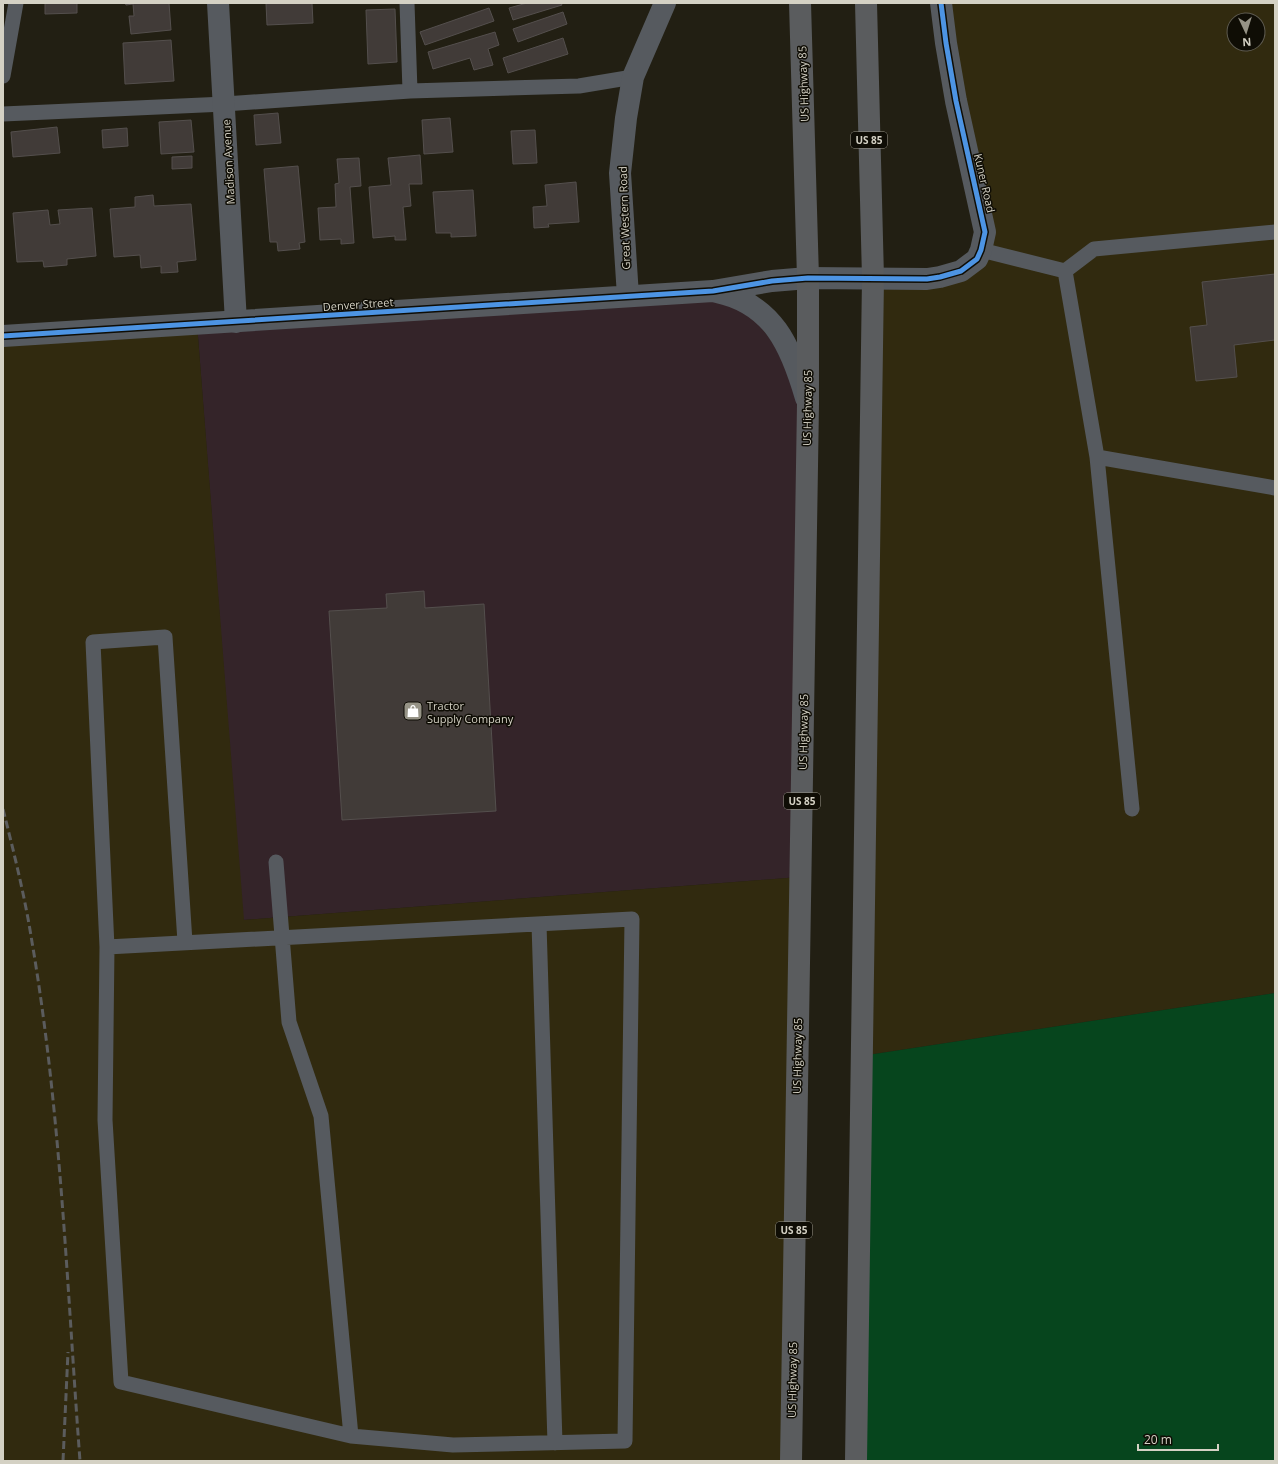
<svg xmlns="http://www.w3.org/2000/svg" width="1278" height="1464" font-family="'Open Sans',sans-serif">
  <rect width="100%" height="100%" fill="#221f13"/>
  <!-- commercial -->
  <path fill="#342429" d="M738,297l63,83 -1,497 -557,43 -46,-596z"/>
  <!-- built -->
  <path fill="#312a0f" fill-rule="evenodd" d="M941,3h334v990l-414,63 12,-778 54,1 54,-29zM1234,20h24v24h-24z
    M197,324l47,596 556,-43 -9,584h-788v-1125z"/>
  <!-- green -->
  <path fill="#06451d" d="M1275,993v468h-419l5,-405z"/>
  <!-- building -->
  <path fill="#413b38" stroke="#544f4d" d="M45,3h32v10l-32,1z
    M125,3h44l2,27 -40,4 -2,-18h5l-1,-12 -7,1z
    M266,3h46l1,20 -46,2z
    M527,3h34l1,2 -49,15 -4,-12z
    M489,8l5,13 -69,24 -5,-13z
    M395,9l2,53 -29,2 -2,-54z
    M563,12l4,12 -49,18 -5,-13z
    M495,32l4,13 -11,4 5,16 -19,5 -4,-12 -37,11 -5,-17z
    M563,38l5,16 -60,19 -5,-15z
    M171,40l3,41 -49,3 -2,-41z
    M278,113l3,30 -25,2 -2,-30z
    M450,118l3,34 -29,2 -2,-34z
    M191,120l3,32 -33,2 -2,-32z
    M57,127l3,26 -47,4 -2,-25z
    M127,128l1,18 -25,2 -1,-18z
    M535,130l2,33 -24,1 -2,-33z
    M420,155l2,29h-13l2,22 -8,1 3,33h-11v-4l-22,2 -4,-51 22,-2 -3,-27z
    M192,156v12l-20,1v-12z
    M359,158l2,28 -11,1 4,56 -13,1v-5l-21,1 -2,-32 18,-1 -1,-23 4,-1 -2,-24z
    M298,166l7,76 -6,1 1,6 -22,2 -1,-9h-7l-6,-73z
    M576,182l3,40 -31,2 1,3 -15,1 -1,-21 14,-1 -2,-21z
    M473,190l3,46 -25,1v-4h-15l-3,-41z
    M153,195l1,11 37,-2 5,56 -19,2 1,10 -17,1v-7l-20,2 -1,-13 -26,2 -4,-48 25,-2v-10z
    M92,208l4,48 -29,3v6l-23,2 -1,-6 -26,1 -4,-49 35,-3 2,15 10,-1 -2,-14z
    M1275,274v66l-41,5 3,32 -41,4 -6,-54 17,-2 -5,-43z
    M424,591l1,17 59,-4 12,207 -154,9 -13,-209 58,-3 -1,-14z"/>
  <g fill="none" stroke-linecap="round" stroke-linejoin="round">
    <!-- service -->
    <path stroke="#565a5f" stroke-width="15" d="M407,3l3,88
      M3,76l13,-73
      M3,114l222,-10 185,-13 169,-5 54,-9
      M981,250l84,21 32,186 35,352
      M1065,271l29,-22 181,-17
      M1097,457l178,31
      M276,862l13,160 32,94 30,320 102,9 172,-4 7,-522 -525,28 -2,173 16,262 230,54
      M539,924l16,519
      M107,947l-14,-305 72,-5 20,305"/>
    <!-- minor -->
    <path stroke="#565a5f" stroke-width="22" d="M218,3l18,319"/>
    <!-- tertiary -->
    <path stroke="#565a5f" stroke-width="22" d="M717,292c56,12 74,54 89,106
      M628,296l-8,-123 6,-55 7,-41 32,-74
      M3,336l710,-45 59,-10 36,-3 119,1 13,-2 21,-6 16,-12 4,-9 4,-18 -29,-131 -10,-58 -5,-40"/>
    <!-- trunk -->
    <path stroke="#5a5c5e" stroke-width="22" d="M791,1461l17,-1057v-126l-8,-275
      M856,1461l17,-1183 -7,-275"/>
    <!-- rail -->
    <path stroke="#5b5c5d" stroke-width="3" stroke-dasharray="8 4" stroke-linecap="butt" d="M3,809c11,44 22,88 29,133 29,171 35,346 48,519
      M63,1461l5,-109"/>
    <defs>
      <path id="cycleway" d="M3,336l710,-45 59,-10 36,-3 119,1 13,-2 21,-6 16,-12 4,-9 4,-18 -29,-131 -10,-58 -5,-40"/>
    </defs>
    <!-- cycleway casing -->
    <use href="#cycleway" stroke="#0f0d05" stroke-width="8"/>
    <!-- cycleway -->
    <use href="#cycleway" stroke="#4d94e3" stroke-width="5"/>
  </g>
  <!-- icons -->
  <defs>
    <symbol id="shop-square" viewBox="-11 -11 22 22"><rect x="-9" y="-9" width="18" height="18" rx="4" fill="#969386" stroke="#0f0d05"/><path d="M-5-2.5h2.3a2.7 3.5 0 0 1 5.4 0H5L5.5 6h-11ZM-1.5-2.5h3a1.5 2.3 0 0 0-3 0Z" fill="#fff"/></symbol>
  </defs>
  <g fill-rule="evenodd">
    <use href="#shop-square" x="402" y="700" width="22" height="22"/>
  </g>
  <g text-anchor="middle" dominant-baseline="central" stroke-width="3" stroke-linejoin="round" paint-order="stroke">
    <!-- shield labels -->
    <g fill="#0f0d05" stroke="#99968b" stroke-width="1">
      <rect x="851" y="132" width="36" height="16" rx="3"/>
      <rect x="784" y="793" width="36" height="16" rx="3"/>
      <rect x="776" y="1222" width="36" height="16" rx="3"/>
    </g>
    <g font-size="10" font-weight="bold" fill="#d4d1c4">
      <text x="869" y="140">US 85</text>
      <text x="802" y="801">US 85</text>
      <text x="794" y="1230">US 85</text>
    </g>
    <!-- street labels -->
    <g font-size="11" fill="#d4d1c4" stroke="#0f0d05">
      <text transform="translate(803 84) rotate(-92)">US Highway 85</text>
      <text transform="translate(228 162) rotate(-93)">Madison Avenue</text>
      <text transform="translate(985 183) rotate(77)">Kuner Road</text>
      <text transform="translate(624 218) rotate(-92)">Great Western Road</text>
      <text transform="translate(358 304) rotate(-4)">Denver Street</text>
      <text transform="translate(807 408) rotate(-89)">US Highway 85</text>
      <text transform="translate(803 732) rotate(-89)">US Highway 85</text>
      <text transform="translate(797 1056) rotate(-89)">US Highway 85</text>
      <text transform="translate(792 1380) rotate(-89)">US Highway 85</text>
    </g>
    <!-- poi labels -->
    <g font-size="11" fill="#d4d1c4" stroke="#0f0d05" text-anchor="start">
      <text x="427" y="705">Tractor<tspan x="427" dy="13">Supply Company</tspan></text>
    </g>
  </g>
  <!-- border -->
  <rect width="1278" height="1464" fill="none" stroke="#d4d1c4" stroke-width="8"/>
  <!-- north arrow -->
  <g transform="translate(1246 32) rotate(176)"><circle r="19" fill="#0f0d05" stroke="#5e5b51"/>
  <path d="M0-3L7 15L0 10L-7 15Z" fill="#969386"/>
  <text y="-6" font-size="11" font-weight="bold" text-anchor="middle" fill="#d4d1c4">N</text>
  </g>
  <!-- scale -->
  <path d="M1138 1444v6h80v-6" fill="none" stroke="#d4d1c4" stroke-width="2"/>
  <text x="1144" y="1444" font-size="12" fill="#d4d1c4" stroke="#0f0d05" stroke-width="3" paint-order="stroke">20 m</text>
</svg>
